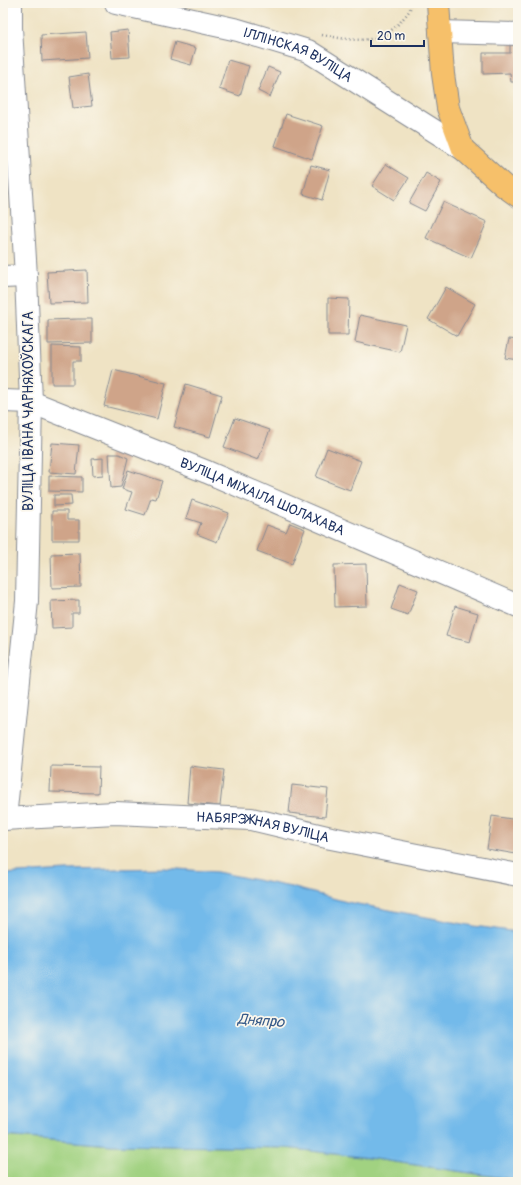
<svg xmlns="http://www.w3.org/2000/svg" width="521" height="1185" font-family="Pangolin,sans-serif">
  <rect width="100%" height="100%" fill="#fbf7ec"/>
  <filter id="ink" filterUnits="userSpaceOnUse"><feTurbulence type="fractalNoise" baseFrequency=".025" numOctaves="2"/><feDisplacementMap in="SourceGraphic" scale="8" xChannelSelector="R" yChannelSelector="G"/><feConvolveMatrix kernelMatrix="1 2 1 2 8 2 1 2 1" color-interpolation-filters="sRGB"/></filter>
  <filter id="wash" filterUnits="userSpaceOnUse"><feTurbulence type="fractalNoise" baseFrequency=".012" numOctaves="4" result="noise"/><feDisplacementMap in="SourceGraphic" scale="16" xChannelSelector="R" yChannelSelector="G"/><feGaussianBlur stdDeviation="0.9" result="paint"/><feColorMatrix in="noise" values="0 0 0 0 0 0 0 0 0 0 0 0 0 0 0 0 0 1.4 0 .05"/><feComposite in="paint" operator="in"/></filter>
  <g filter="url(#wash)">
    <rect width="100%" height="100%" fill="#efe3c4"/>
    <!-- green -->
    <path fill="#a1d281" stroke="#5e8070" d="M3,1136l109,9 174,3 82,10 150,22v2h-515z"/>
    <!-- water -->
    <path fill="#73baea" stroke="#4774a4" d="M165,868l52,4 74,15 56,15 127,24 44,6v248l-150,-22 -82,-10 -174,-3 -109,-9v-262l63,-4z"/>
    <g id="blocks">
      <!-- building -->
      <path fill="#cfa489" d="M128,30l2,27 -18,1 -2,-26z
        M86,32l2,26 -46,3 -1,-26z
        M518,41v41h-7l-1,-9 -27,1v-21h27v-11z
        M175,42l21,6 -5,17 -21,-6z
        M228,60l21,6 -9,30 -21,-7z
        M268,67l12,5 -10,25 -12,-6z
        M88,74l4,32 -19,2 -4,-31z
        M286,114l37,12 -11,33 -37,-13z
        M386,164l23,14 -15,22 -22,-14z
        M311,165l19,5 -8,30 -19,-6z
        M426,173l15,9 -16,29 -16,-8z
        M443,202l44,20 -16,36 -45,-20z
        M87,270l1,32 -39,1 -2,-31z
        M446,287l29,17 -18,32 -29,-17z
        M328,298l21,1 -1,36h-20z
        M360,315l46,10 -6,27 -45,-10z
        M78,319h14v24l-44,1v-24z
        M509,339l9,1v20l-13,-2z
        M52,346l29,1v14h-8v23h-21z
        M113,370l53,13 -9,36 -53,-13z
        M186,384l36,11 -12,42 -36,-10z
        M235,418l35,12 -12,30 -34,-13z
        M52,443l27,2 -3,29 -27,-2z
        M327,448l34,13 -11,29 -34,-13z
        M109,454h10l9,4 -7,29 -10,1z
        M103,458v17l-10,1 -1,-17z
        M128,470l34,11 -6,18 -5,-1 -6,17 -19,-6 6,-17 -10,-3z
        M49,476l33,1v15l-33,-1z
        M54,495h17l1,10 -18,1z
        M192,500l37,13 -12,29 -20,-8 4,-11 -15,-5z
        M52,511h15v9h12v20h-27z
        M290,523l15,6 -13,35 -35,-13 10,-26 19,7z
        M80,553l1,34 -29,1 -1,-34z
        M366,564l1,42 -32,1 -1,-42z
        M400,583l18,7 -10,25 -17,-6z
        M79,600v13h-7v14l-20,1 -1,-27z
        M455,606l23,7 -8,29 -24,-6z
        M51,766l48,1 -1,26 -48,-1z
        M190,766l34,4 -4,36 -33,-3z
        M292,785l36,4 -3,28 -36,-4z
        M492,816l26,4v19l-2,15 -29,-5z"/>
    </g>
  </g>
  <g filter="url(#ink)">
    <use href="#blocks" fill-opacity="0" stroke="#858991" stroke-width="1"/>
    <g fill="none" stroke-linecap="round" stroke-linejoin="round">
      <defs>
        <g id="minor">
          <path id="s1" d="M116,3l122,27 70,21 155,98"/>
          <path d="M440,32l78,2"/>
          <path d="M3,277l23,-1"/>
          <path id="s2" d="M3,401l28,1 176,70 311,134"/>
          <path id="s3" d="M3,819l112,-6 136,6 80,19 187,37"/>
          <path d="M5,819l22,-218 4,-199 -5,-126 -15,-248v-25"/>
        </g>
        <path id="major" d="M438,3l5,71 5,34 15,41 41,37 14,10"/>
      </defs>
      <!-- minor casing -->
      <use href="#minor" stroke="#858991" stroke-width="24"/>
      <!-- major casing -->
      <use href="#major" stroke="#858991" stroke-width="24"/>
      <!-- path -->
      <path stroke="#858991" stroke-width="2.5" stroke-dasharray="1 3" stroke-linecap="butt" d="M322,35c29,5 57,12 79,-14 5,-6 10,-10 10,-18"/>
      <!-- minor -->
      <use href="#minor" stroke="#fff" stroke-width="22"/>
      <!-- major -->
      <use href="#major" stroke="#f6c06b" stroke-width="22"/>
    </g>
  </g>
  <g text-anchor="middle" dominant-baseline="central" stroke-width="3.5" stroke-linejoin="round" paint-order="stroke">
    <!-- street labels -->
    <g font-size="14" fill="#1b2f5e" stroke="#fbf7ec">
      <text stroke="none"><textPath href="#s1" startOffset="190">ІЛЛІНСКАЯ ВУЛІЦА</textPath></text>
      <text transform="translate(28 411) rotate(-90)">ВУЛІЦА ІВАНА ЧАРНЯХОЎСКАГА</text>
      <text stroke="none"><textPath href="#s2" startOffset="278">ВУЛІЦА МІХАІЛА ШОЛАХАВА</textPath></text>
      <text stroke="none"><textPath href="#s3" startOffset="261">НАБЯРЭЖНАЯ ВУЛІЦА</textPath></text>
    </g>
    <!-- water labels -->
    <g font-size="15" font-style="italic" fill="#355988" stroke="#fbf7ec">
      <text transform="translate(261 1021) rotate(4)">Дняпро</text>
    </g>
  </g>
  <!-- margin -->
  <rect width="521" height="1185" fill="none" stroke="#fbf7ec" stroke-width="16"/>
  <!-- scale -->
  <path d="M371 40v6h53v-6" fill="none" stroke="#1b2f5e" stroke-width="2"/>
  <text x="377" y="40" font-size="12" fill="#1b2f5e" stroke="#fbf7ec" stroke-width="3" paint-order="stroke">20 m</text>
</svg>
